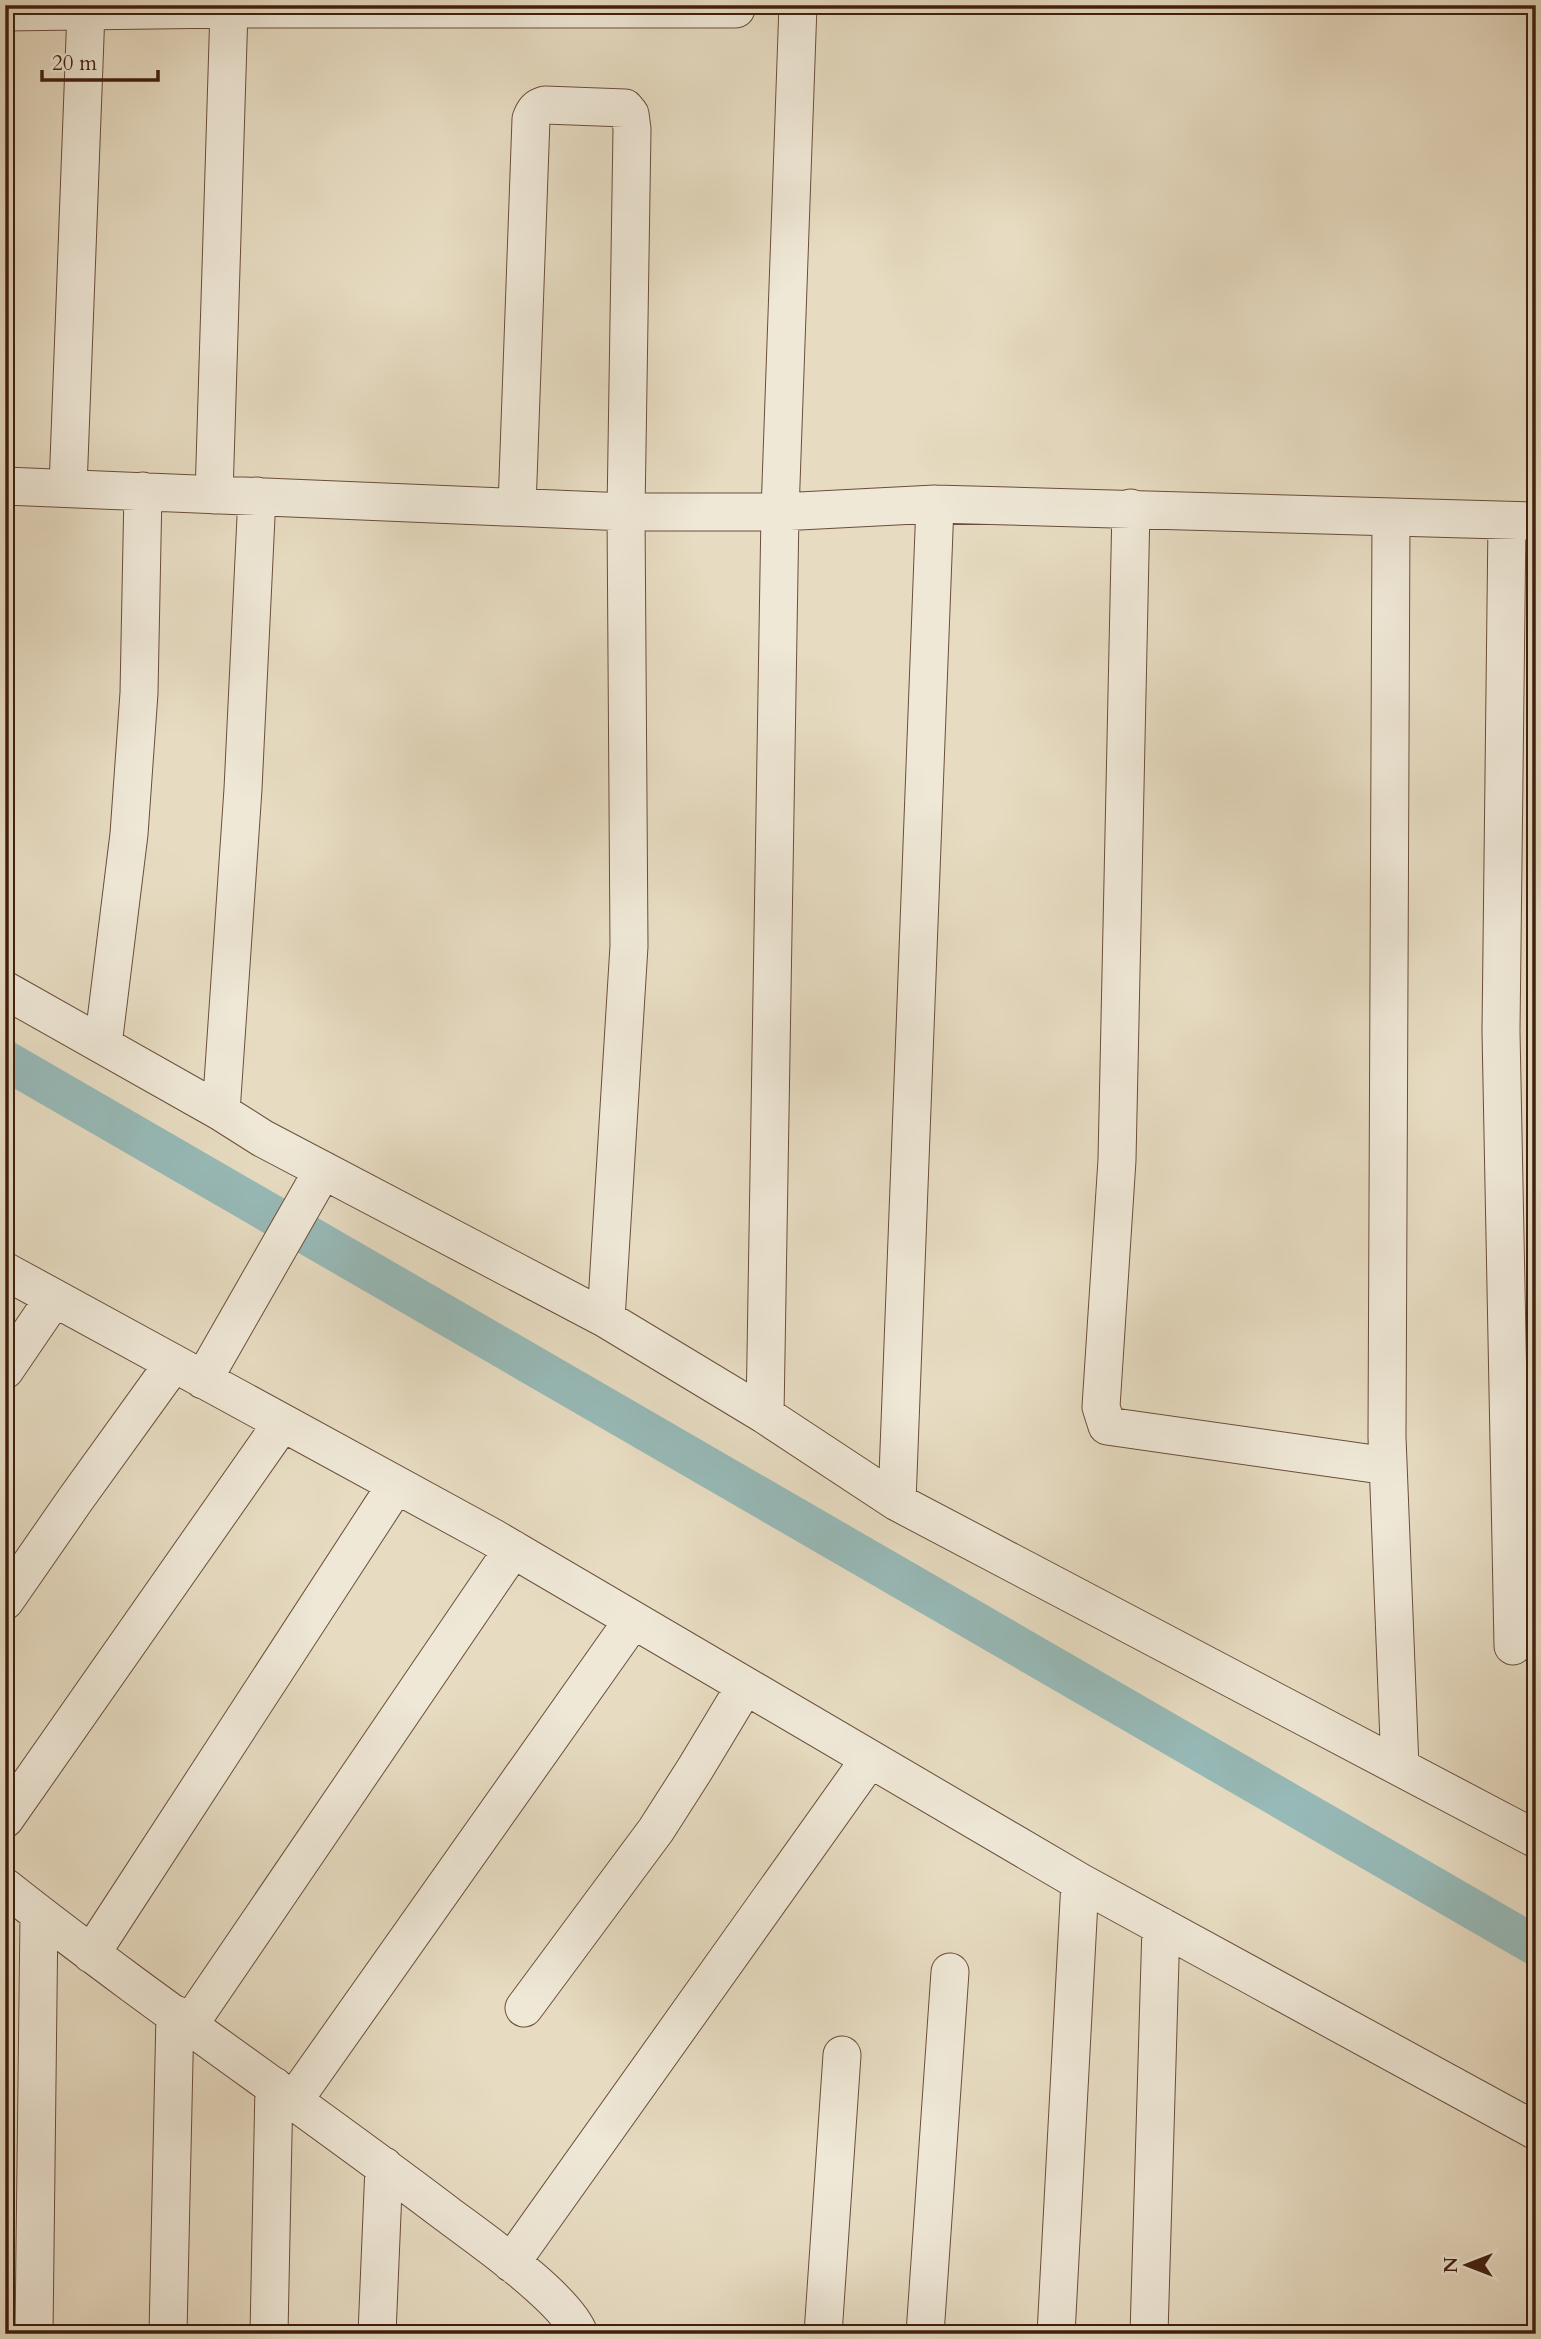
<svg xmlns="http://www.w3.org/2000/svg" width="1541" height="2339" font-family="Cardo,serif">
  <rect width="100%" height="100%" fill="#e7dcc2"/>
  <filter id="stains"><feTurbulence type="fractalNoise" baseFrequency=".00286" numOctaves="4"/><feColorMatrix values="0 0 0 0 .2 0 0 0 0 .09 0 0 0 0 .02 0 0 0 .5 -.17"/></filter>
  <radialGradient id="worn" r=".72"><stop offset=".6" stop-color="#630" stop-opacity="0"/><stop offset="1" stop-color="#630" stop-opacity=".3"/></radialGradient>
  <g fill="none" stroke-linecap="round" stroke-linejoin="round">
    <!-- canal -->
    <path stroke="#97bab8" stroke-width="40" d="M5,1060l1531,886"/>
    <defs>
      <path id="street" d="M5,12l224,-3h507
        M5,486l621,26h154l155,-8 601,17
        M68,488l18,-477
        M214,495l15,-486
        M517,507l14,-388c3,-8 6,-12 14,-14l80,3 5,6 2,15 -6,383 3,434 -23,373
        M1131,508l-14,652 -16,247 6,19 281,40
        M1391,518l-4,919 13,330
        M1507,521l-6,510 12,615
        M5,990l216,122 41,26 344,181 159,96 132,87 639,337
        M103,1045l26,-211 10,-141 4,-202
        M221,1112l22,-323 14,-293
        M5,1271l487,266 588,345 456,249
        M5,1370l49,-72
        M203,1380l120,-210
        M765,1415l15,-903 18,-507
        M897,1502l38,-998
        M5,1601l70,-101 98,-136
        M5,1819l277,-396
        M5,1887c144,114 296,216 442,327 32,24 120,85 132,120
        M91,1954l305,-469
        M524,2008l132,-178 39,-61 50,-83
        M189,2025l324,-476
        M294,2100l339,-480
        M511,2263l358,-503
        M34,2334l5,-420
        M168,2334l7,-320
        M269,2334l5,-248
        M377,2334l7,-168
        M823,2334l19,-279
        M925,2334l25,-362
        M1056,2334l24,-452
        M1149,2334l12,-408"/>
    </defs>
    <!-- street casing -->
    <use href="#street" stroke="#6a4e3c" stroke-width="39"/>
    <!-- street -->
    <use href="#street" stroke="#efe8d7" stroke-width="37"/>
  </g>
  <!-- margin -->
  <rect width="1541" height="2339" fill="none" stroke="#e7dcc2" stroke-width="28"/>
  <rect x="7" y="7" width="1527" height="2325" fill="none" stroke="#411f0f" stroke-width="3.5"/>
  <rect x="14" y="14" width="1513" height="2311" fill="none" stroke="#411f0f" stroke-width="2"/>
  <!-- north arrow -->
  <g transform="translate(1467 2265) rotate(270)" stroke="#efe8d7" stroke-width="5" paint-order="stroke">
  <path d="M0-5L12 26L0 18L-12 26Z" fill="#411f0f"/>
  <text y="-10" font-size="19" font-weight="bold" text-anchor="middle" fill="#411f0f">N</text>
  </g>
  <!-- scale -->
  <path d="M42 70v10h116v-10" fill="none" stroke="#411f0f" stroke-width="3.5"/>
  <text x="52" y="70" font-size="21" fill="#411f0f" stroke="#efe8d7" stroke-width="5" paint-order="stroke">20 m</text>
  <rect width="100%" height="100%" filter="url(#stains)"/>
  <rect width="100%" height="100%" fill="url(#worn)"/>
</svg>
